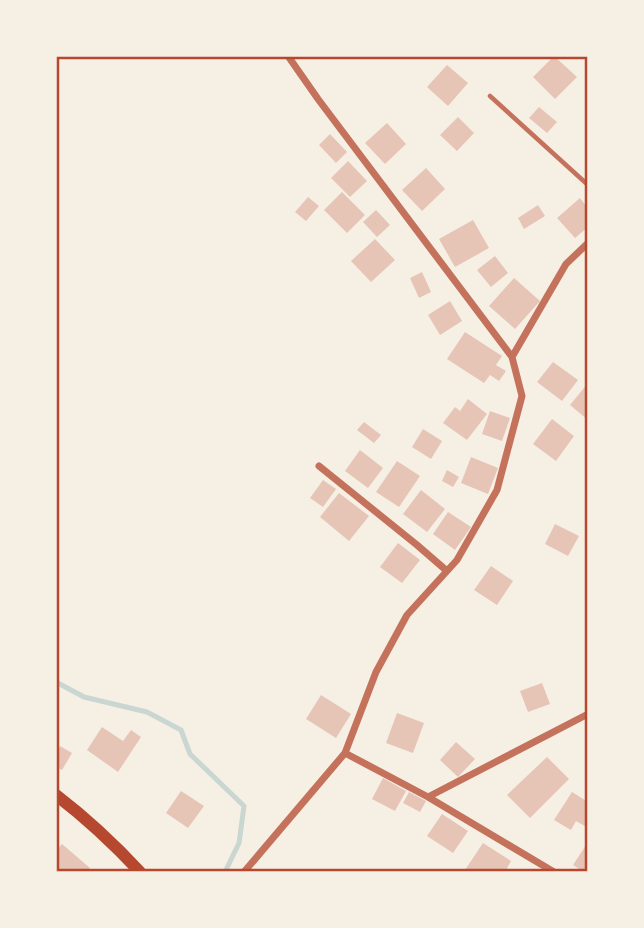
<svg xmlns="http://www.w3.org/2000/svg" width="644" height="928" font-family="'PT Sans',sans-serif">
  <rect width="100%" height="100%" fill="#f6efe4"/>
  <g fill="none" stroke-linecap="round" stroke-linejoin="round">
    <!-- stream -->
    <path stroke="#c9d6d2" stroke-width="5" d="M56,682l28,15 63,15 34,18 9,24 54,52 -5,37 -14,29"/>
  </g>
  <!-- building -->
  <path fill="#e6c5b7" d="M554,56l23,21 -22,22 -22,-22z
    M447,65l21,18 -20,23 -21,-19z
    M539,107l18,15 -10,11 -18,-15z
    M458,117l16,16 -17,18 -17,-16z
    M387,123l19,21 -21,20 -20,-21z
    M330,134l17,18 -11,11 -17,-18z
    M348,161l19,20 -17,16 -19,-19z
    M426,168l19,21 -23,22 -20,-21z
    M342,192l23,23 -18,18 -23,-23z
    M308,197l11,9 -13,15 -11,-9z
    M580,198l8,10v19l-13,11 -18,-20z
    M538,205l7,11 -21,13 -6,-11z
    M376,210l14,15 -13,12 -14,-15z
    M473,220l16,28 -34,19 -16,-28z
    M375,239l20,21 -24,22 -20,-21z
    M495,256l13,17 -17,14 -14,-17z
    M422,272l9,20 -12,6 -9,-20z
    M514,278l26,23 -25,28 -26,-23z
    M450,301l12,20 -22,14 -12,-20z
    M465,332l37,24 -6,9 10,6 -7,10 -9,-6 -6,8 -37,-24z
    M553,362l25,18 -16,21 -25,-19z
    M588,383v37l-18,-15z
    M468,399l19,15 -20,26 -24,-17 12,-16 5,4z
    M490,411l20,7 -8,23 -20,-7z
    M552,419l22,17 -18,25 -23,-17z
    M364,422l17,13 -7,8 -17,-13z
    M423,429l19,12 -11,18 -19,-12z
    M360,450l23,18 -15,20 -23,-17z
    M471,457l27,11 -10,26 -27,-11z
    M397,461l23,15 -21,31 -23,-15z
    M447,470l12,7 -6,10 -11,-6z
    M323,480l13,9 -13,18 -13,-9z
    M421,490l24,19 -18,23 -24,-18z
    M339,493l30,23 -20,25 -29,-24z
    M448,512l23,15 -16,23 -22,-16z
    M555,524l24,12 -11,20 -23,-12z
    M398,543l22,17 -18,23 -22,-16z
    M491,566l22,15 -16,24 -23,-15z
    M542,683l8,21 -22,8 -8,-21z
    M321,695l30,19 -15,24 -30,-19z
    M397,713l27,10 -11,30 -27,-10z
    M102,727l21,14 8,-11 10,7 -23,35 -31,-22z
    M456,742l19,17 -17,18 -18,-17z
    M60,746l12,7 -10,17 -6,-3v-14z
    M547,757l22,22 -39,39 -23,-23z
    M383,778l23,13 -11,20 -23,-12z
    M181,791l23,15 -16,22 -22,-15z
    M409,792l17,9 -6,11 -17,-9z
    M572,792l16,10v26l-12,-7 -5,9 -17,-10z
    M442,814l26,17 -15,22 -26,-17z
    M588,842v30h-4l-11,-7z
    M483,843l28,18 -6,11h-36l-4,-2z
    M62,844l28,24 -4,4h-30v-21z"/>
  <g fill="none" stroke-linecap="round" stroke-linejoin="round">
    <!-- service -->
    <path stroke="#c5725c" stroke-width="4.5" d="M490,96l98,89"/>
    <!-- minor -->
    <path stroke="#c5725c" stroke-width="7" d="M288,56l30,43 194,258
      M319,466l98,79 30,26
      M345,753l83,44 126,75
      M428,797l160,-83
      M244,872l101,-119 31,-81 31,-57 50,-55 40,-70 25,-94 -10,-39 54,-93 22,-21"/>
    <!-- primary -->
    <path stroke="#b5482f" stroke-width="12" d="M56,795c30,23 58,49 84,77"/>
  </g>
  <!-- border -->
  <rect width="644" height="928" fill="none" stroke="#f6efe4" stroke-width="116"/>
  <rect x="58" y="58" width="528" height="812" fill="none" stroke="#b5482f" stroke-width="2.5"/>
</svg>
